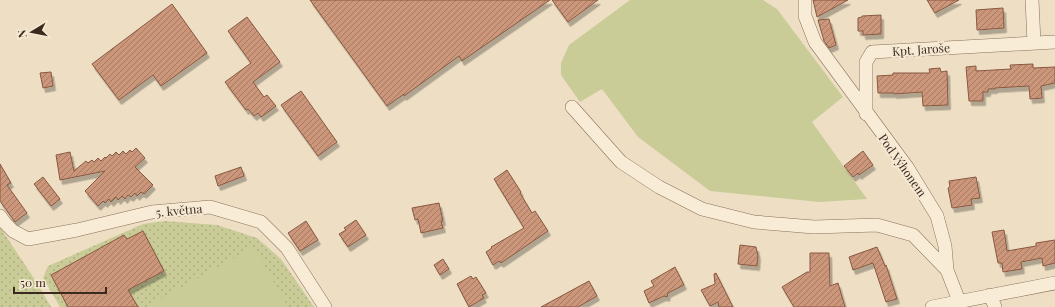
<svg xmlns="http://www.w3.org/2000/svg" width="1055" height="307" font-family="'Playfair Display',serif">
  <defs>
    <pattern id="grass-dots" width="8" height="8" patternUnits="userSpaceOnUse"><rect width="8" height="8" fill="#cacc97"/><path d="M2 2h.1M6 6h.1" fill="none" stroke="#aeaf82" stroke-width="1.8" stroke-linecap="round"/></pattern>
    <pattern id="building-hatch" width="6" height="6" patternUnits="userSpaceOnUse"><rect width="6" height="6" fill="#cc967a"/><path d="M-1 1l2-2M0 6l6-6M5 7l2-2" fill="none" stroke="#a77a63"/></pattern>
    <filter id="shadow"><feDropShadow dx="2.5" dy="4.5" stdDeviation="0" flood-color="#0004"/></filter>
  </defs>
  <rect width="100%" height="100%" fill="#eedfc4"/>
  <!-- grass -->
  <path fill="url(#grass-dots)" d="M165,221l52,4 40,13 24,21 33,48h-254l-17,-29 5,-12 95,-42z
    M0,227l39,59 12,21h-51z"/>
  <!-- garden -->
  <path fill="#cacc97" d="M630,0h133l14,9 66,88 -31,25 55,77 -48,3 -109,-11 -72,-54 -36,-48 -22,13 -19,-27v-12l8,-18z
    M254,247l34,60h-136l-1,-3z"/>
  <!-- building -->
  <path fill="url(#building-hatch)" stroke="#885840" filter="url(#shadow)" d="M310,0h240l-88,61 -3,-5 -55,40v-2l-17,12z
    M552,0h46l-30,22z
    M813,0h35l-31,17z
    M927,0h32l-24,13z
    M172,4l35,49 -46,33 -8,-11 -34,25 -27,-36z
    M1003,8l1,20 -27,2 -1,-20z
    M881,15v19l-18,1v-4h-5v-13l4,-1v-1z
    M247,17l33,45 -27,20 11,15 3,-2 9,11 -15,11 -3,-4 -4,3 -6,-7 -2,1 -21,-28 26,-19 -23,-32z
    M829,19l7,26 -7,3 -5,-7 -6,-21z
    M1033,64v4l22,-1v16l-14,3 1,12 -12,1 -1,-13 -34,2v1h-7v3h-5v9h-14l-3,-34 10,-1v5l35,-2 -1,-4z
    M940,68l1,4 6,-1 1,34 -25,1 -1,-14 -28,2v-1h-16l-1,-17 16,-1v-2h37l-1,-4z
    M51,72l2,14 -10,2 -3,-15z
    M301,91l36,51 -19,14 -37,-51z
    M136,148l9,10 -10,9 18,18 -9,9 -3,-2 -4,4 -2,-3 -4,4 -3,-2 -3,4 -3,-3 -4,4 -2,-3 -5,5 -2,-3 -4,4 -2,-2 -5,5 -13,-15 20,-20 -45,9 -4,-25 14,-3 4,19 12,-10 2,2 4,-3 2,2 4,-4 3,3 4,-4 1,1 4,-4 2,2 4,-4 3,3 4,-4 3,3 4,-4 2,2z
    M863,151l10,14 -14,10 -1,-2 -5,4 -9,-11z
    M0,164l11,19 -4,2 20,28 -12,9 -15,-21z
    M241,167l3,9 -26,10 -3,-10z
    M507,170l14,22 -1,1 12,20 3,-2 13,20 -47,32 -2,-2 -6,4 -7,-13 6,-4 -1,-1 33,-19 -30,-49z
    M43,177l17,22 -9,7 -17,-22z
    M976,177l4,21 -9,1 1,6 -20,3 -4,-20 2,-1 -1,-6z
    M439,203l4,18h-2l2,7 -22,5 -3,-14 -3,1 -3,-12z
    M356,220l10,15 -18,12 -9,-13 7,-4 -2,-2z
    M306,221l12,19 -18,11 -12,-18z
    M1004,230l3,21 29,-5v-3l19,-3v23l-12,3 -1,-8 -21,4 1,7 -19,3 -1,-9h-4l-6,-31z
    M143,231l21,40 -36,19 10,17h-70l-17,-32 73,-40 3,4z
    M740,245l16,2 2,9 -1,10 -19,-2z
    M877,247l8,19 1,-1 11,34 -11,3 -13,-39 -20,7 -4,-13z
    M810,253h19l1,33 8,-3 7,24h-51l-12,-20 25,-15h3z
    M443,259l6,10 -9,6 -6,-10z
    M675,267l9,18 -16,8 -1,4 -3,-1 -15,7 -5,-12 10,-5 -3,-5z
    M716,273l17,34h-14l-1,-5 -8,4 -9,-16 14,-6 -1,-10z
    M471,276l2,3 3,-2 10,16 -4,2 2,3 -15,9 -12,-23z
    M589,281l8,15 -19,11h-37z"/>
  <g fill="none" stroke-linecap="round" stroke-linejoin="round">
    <defs>
      <path id="street" d="M805,0v16l10,26 92,125 30,49 8,30 2,24 12,31
        M1032,0l2,43
        M572,107l49,55 38,25 43,22 52,13 60,5 63,-2 36,10 34,35
        M866,114v-52l6,-10 183,-10
        M0,216l5,7 8,8 15,8 49,-9 75,-18 58,-5 51,15 26,26 38,59
        M990,295l5,12
        M932,307l123,-24"/>
    </defs>
    <!-- street casing -->
    <use href="#street" stroke="#89705a" stroke-width="14"/>
    <!-- street -->
    <use href="#street" stroke="#f9ecd7" stroke-width="13"/>
  </g>
  <g text-anchor="middle" dominant-baseline="central" stroke-width="4" stroke-linejoin="round" paint-order="stroke">
    <!-- street labels -->
    <g font-size="12" fill="#39291e" stroke="#f6e9d3">
      <text transform="translate(921 49) rotate(-4)">Kpt. Jaroše</text>
      <text transform="translate(903 165) rotate(55)">Pod Výhonem</text>
      <text transform="translate(179 210) rotate(-5)">5. května</text>
    </g>
  </g>
  <!-- north arrow -->
  <g transform="translate(32 32) rotate(260)" stroke="#f6e9d3" stroke-width="3" paint-order="stroke">
  <path d="M0-3L7 15L0 10L-7 15Z" fill="#39291e"/>
  <text y="-6" font-size="11" font-weight="bold" text-anchor="middle" fill="#39291e">N</text>
  </g>
  <!-- scale -->
  <path d="M14 287v6h92v-6" fill="none" stroke="#39291e" stroke-width="2"/>
  <text x="20" y="287" font-size="12" fill="#39291e" stroke="#f6e9d3" stroke-width="3" paint-order="stroke">50 m</text>
</svg>
